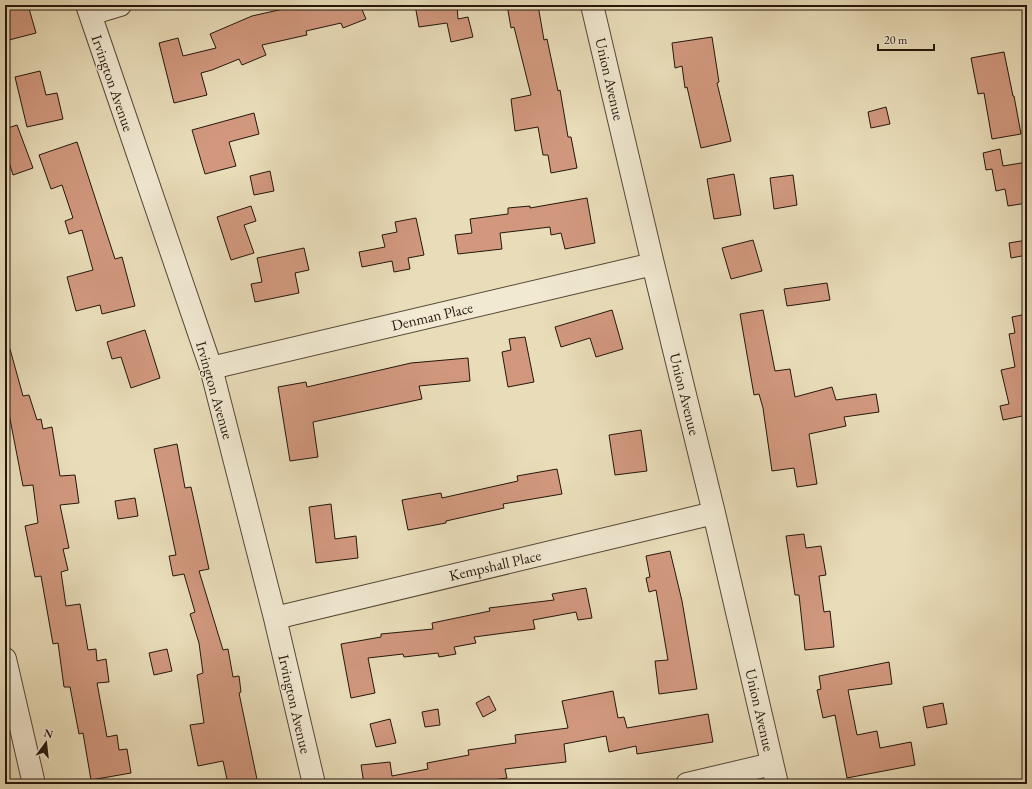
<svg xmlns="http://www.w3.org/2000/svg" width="1032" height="789" font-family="'EB Garamond',serif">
  <rect width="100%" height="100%" fill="#e9ddb9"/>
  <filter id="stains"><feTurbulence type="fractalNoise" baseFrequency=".005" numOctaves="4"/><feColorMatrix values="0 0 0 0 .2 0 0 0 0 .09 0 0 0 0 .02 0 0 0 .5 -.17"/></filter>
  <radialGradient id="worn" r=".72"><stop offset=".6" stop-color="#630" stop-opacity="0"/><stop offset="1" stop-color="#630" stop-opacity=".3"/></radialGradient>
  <!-- building -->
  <path fill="#d1987e" stroke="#24160c" d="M5,5h23l8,28 -31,8z
    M301,5h59l6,14 -23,9 -2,-5 -35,8 1,4 -45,10 4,10 -24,10 -3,-6 -27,11 -11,3 6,22 -33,8 -15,-60 19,-5 5,18 33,-8 -6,-14 42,-18z
    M415,5h42l1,14 10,-2 5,20 -22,5 -4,-19 -28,4z
    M507,5h31l6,35 3,-1 11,52 2,-1 8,47h3l6,31 -26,5 -3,-18h-5l-5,-28 -23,4 -4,-32 20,-4 -17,-68 -3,1z
    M712,37l7,45 -2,1 14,58 -30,7 -14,-61 -2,1 -3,-22 -7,2 -3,-25z
    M1004,52l9,44h1l7,38 -29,5 -8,-46 -6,1 -7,-36z
    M40,71l6,24 11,-2 6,26 -36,8 -12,-50z
    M886,107l4,17 -19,4 -3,-16z
    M254,113l5,21 -30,8 7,24 -31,8 -13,-44z
    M17,125l16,43 -20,7 -8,-26v-20z
    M77,142l38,117 7,-2 13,49 -33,8 -2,-9 -24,6 -9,-34 26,-7 -11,-40 -13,4 -4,-13 8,-3 -11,-33 -11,4 -12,-34z
    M1000,149l3,17 24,-4v41l-19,3 -3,-17 -9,2 -4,-22 -6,1 -3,-17z
    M270,171l4,20 -20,4 -4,-19z
    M734,174l7,41 -27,4 -7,-40z
    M793,175l4,30 -23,4 -4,-31z
    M587,198l8,45 -30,6 -4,-16 -10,2 -1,-8 -50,6 2,16 -44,5 -3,-19 17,-2 -2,-14 38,-5v-6l22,-2v2z
    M251,206l5,15 -12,4 10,28 -23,7 -14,-43z
    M416,218l8,37 -16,3 2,11 -16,3 -2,-11 -30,6 -3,-15 26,-5 -3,-12 15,-3 -2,-10z
    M753,240l9,31 -31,8 -9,-31z
    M1027,240v15l-16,3 -2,-15z
    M304,248l5,22 -14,3 4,20 -44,9 -4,-18 11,-2 -5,-24z
    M827,283l3,17 -43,6 -3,-17z
    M612,310l11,39 -27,8 -6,-19 -29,9 -6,-20z
    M763,310l12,61 15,-2 5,28 37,-10 4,13 40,-6 3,18 -35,5 2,9 -37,8 8,50 -20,3 -3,-19 -22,3 -9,-63 -4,-14 -5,1 -14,-81z
    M1027,314v101l-24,5 -3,-14 9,-2 -8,-34 14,-3 -6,-33 6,-1 -3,-16z
    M145,330l15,48 -29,10 -10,-31 -9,2 -5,-17z
    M525,337l9,45 -26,5 -6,-35 9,-2 -2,-11z
    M10,349l13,47 6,-1 8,25 4,-1 2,10 9,-2 8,49 15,-1 4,28 -19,2 9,43 -6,1 5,21 -7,2 5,34 14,-2 8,46 8,-1 1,12 9,-2 3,23 -12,1 10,54 10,-2 2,15 8,-1 4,24 -40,7 -8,-47 -4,1 -9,-47h-6l-6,-44 -5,1 -12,-68 -6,1 -10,-51 13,-3 -5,-38 -10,1 -14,-72 -4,1v-65z
    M468,358l2,23 -51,5 3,13 -109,23 5,35 -28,4 -12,-74 28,-5 1,5 104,-24z
    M641,430l6,41 -32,4 -6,-40z
    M177,444l8,44 6,-1 18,82 -10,2 24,79 5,-1 5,28 6,-1 2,16 -2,1 19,91h-30l-5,-23 -25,5 -8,-41 14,-2 -7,-48 6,-2 -4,-30 -9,-29 5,-2 -11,-38 -11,2 -4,-20 7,-1 -22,-106z
    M557,469l5,25 -59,10 1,4 -58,13v2l-38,7 -6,-30 39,-7 1,5 76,-17 -1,-5z
    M135,498l3,18 -20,3 -3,-18z
    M331,504l4,35 21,-3 2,22 -42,5 -7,-56z
    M804,534l2,14 15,-2 5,29 -7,1 5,36 6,-1 4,36 -29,3 -6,-55h-4l-9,-59z
    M670,551l12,50 15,88 -38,5 -4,-33 13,-1 -12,-70 -7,2 -3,-14 4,-1 -4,-21z
    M586,588l6,30 -14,2 -2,-8 -43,8 2,9 -61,8 2,6 -22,4 2,7 -17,3 -1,-4 -34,4 -1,-3 -35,4 7,35 -24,5 -10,-54 40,-7v-3l52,-5 -1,-6 58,-12 -1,-3 65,-8 -2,-6z
    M167,649l5,22 -18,4 -5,-22z
    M889,662l3,22 -44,6 9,45 20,-4 3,17 31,-6 4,23 -68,13 -12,-63 -12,3 -6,-28 4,-1 -2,-13z
    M613,691l5,27 6,-1 3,11 81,-14 5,28 -76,12 -1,-8 -27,6 -3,-16 -42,8 2,18 -61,7 2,9 -39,6h-104l-3,-19 29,-3 2,14 36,-7 -1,-6 42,-8 -1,-5 48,-7 -1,-8 53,-7 -6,-27z
    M489,696l7,14 -13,7 -7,-14z
    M943,703l4,21 -20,4 -4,-21z
    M438,709l2,16 -15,2 -3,-15z
    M390,719l6,24 -20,4 -6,-23z"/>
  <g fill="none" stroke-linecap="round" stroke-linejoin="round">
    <defs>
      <path id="minor" d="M87,5l124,363 64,250 39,166
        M592,5l61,259 61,249 63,271
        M90,14l30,-9
        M211,368l442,-104
        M275,618l439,-105
        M5,659l29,125
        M687,784l85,-20"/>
    </defs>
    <!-- minor casing -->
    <use href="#minor" stroke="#554837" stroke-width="24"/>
    <!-- minor -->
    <use href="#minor" stroke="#f1e9d2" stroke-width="22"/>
  </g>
  <g text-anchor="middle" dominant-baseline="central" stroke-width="3" stroke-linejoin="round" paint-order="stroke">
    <!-- street labels -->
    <g font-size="15" fill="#24160c" stroke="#f1e9d2">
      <text transform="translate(610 79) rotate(77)">Union Avenue</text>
      <text transform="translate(113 83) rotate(71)">Irvington Avenue</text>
      <text transform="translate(432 316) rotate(-13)">Denman Place</text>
      <text transform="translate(215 390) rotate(74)">Irvington Avenue</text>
      <text transform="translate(685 394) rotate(76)">Union Avenue</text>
      <text transform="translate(495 565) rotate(-13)">Kempshall Place</text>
      <text transform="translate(295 704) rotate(77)">Irvington Avenue</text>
      <text transform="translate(760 710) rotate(77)">Union Avenue</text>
    </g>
  </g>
  <!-- margin -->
  <rect width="1032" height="789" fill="none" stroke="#e9ddb9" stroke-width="20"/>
  <rect x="6" y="6" width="1020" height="777" fill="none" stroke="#24160c" stroke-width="2"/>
  <rect x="10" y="10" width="1012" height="769" fill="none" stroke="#24160c"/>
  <!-- north arrow -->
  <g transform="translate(46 743) rotate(15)" stroke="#f1e9d2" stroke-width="3" paint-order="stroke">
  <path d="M0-3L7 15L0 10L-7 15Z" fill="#24160c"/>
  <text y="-6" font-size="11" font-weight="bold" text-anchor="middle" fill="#24160c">N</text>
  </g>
  <!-- scale -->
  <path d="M878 44v6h56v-6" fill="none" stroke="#24160c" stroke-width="2"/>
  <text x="884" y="44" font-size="12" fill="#24160c" stroke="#f1e9d2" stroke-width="3" paint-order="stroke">20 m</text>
  <rect width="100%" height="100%" filter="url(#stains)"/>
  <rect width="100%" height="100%" fill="url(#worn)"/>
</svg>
